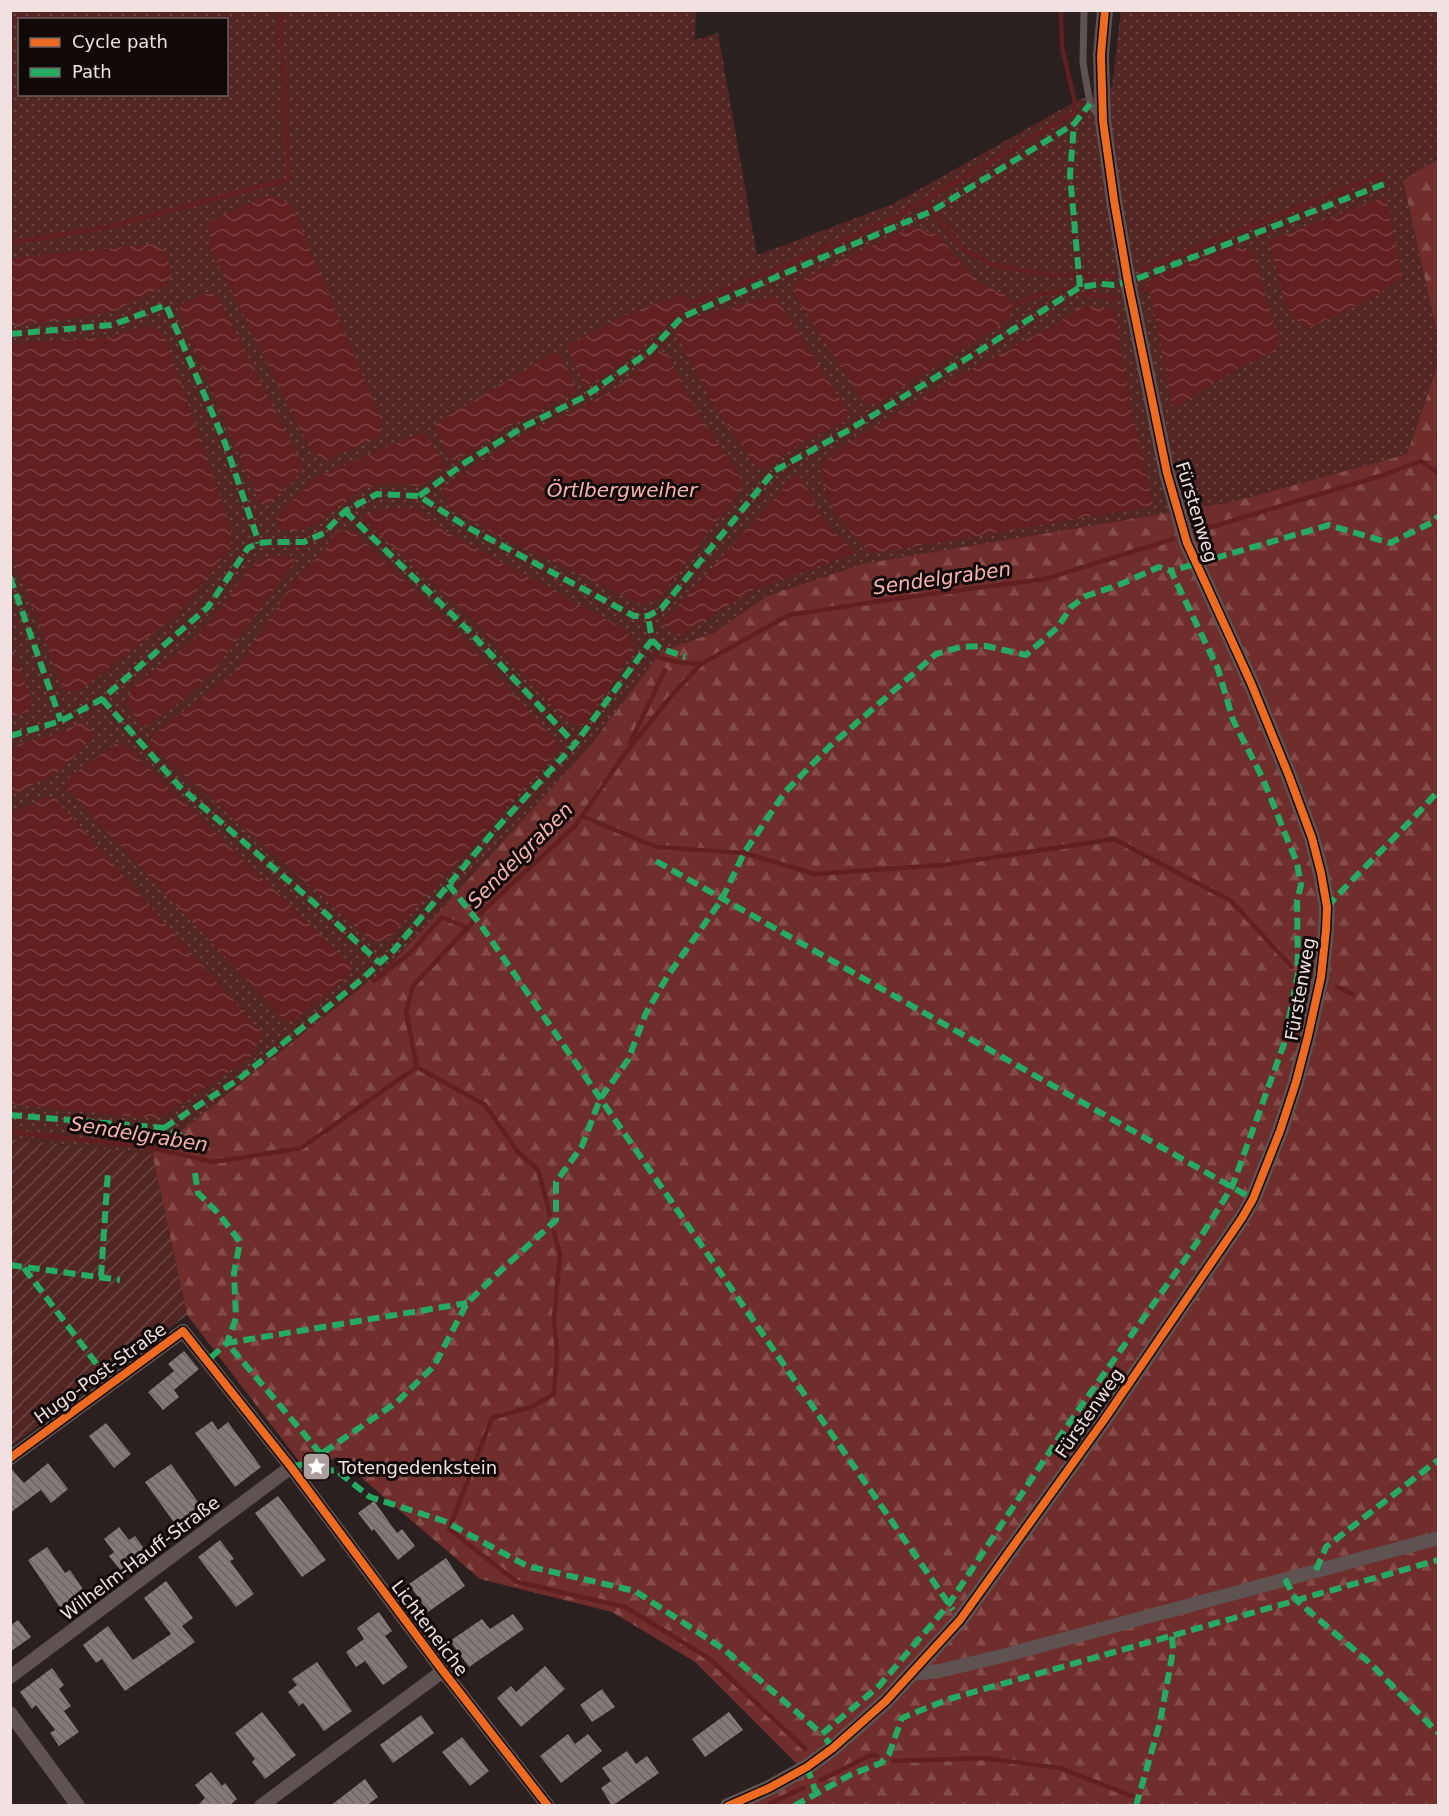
<svg xmlns="http://www.w3.org/2000/svg" width="1449" height="1816" font-family="'DejaVu Sans',sans-serif">
  <defs>
    <pattern id="grass-dots" width="8" height="8" patternUnits="userSpaceOnUse" patternTransform="scale(1.5)"><rect width="8" height="8" fill="#522623"/><path d="M2 2h.1M6 6h.1" fill="none" stroke="#6b4543" stroke-width="1.8" stroke-linecap="round"/></pattern>
    <pattern id="forest-firs" width="22" height="20" patternUnits="userSpaceOnUse" patternTransform="scale(1.5)"><rect width="22" height="20" fill="#6f2d2b"/><path d="M5 1l3.5 6h-7zM16 11l3.5 6h-7z" fill="#844b49"/></pattern>
    <pattern id="garden-furrows" width="10" height="10" patternUnits="userSpaceOnUse" patternTransform="scale(1.5)"><rect width="10" height="10" fill="#522623"/><path d="M-1 1l2-2M0 10L10 0M9 11l2-2" fill="none" stroke="#6b4543"/></pattern>
    <pattern id="water-waves" width="16" height="10" patternUnits="userSpaceOnUse" patternTransform="scale(1.5)"><rect width="16" height="10" fill="#621f1f"/><path d="M0 5q4-4 8 0t8 0" fill="none" stroke="#793f3f"/></pattern>
    <pattern id="building-back-hatch" width="6" height="6" patternUnits="userSpaceOnUse" patternTransform="scale(1.5)"><rect width="6" height="6" fill="#847a79"/><path d="M-1 5l2 2M0 0l6 6M5-1l2 2" fill="none" stroke="#6c6464"/></pattern>
  </defs>
  <rect width="100%" height="100%" fill="#2a201f"/>
  <!-- grass -->
  <path fill="url(#grass-dots)" fill-rule="evenodd" d="M11,11h685l-1,29 23,-7 39,222 136,-51 183,-103 36,-14 9,-76h317v146l-35,25 35,155v27l-31,90 -179,49 -461,93 -53,37 -52,19 -72,94 -198,217 -240,191 -141,-15zM20,20h206v74h-206z"/>
  <!-- forest -->
  <path fill="url(#forest-firs)" d="M1438,158v-1v180l-35,-156z
    M1438,364v1441h-695l61,-34 -109,-109 -83,-50 -132,-33 -143,-122 -29,16 -121,-158 -35,-161 240,-191 198,-217 72,-95 52,-18 53,-37 96,-32 365,-61 179,-49z"/>
  <!-- garden -->
  <path fill="url(#garden-furrows)" d="M11,1139l141,15 35,161 -176,131z"/>
  <!-- water -->
  <path fill="url(#water-waves)" d="M271,195l20,9 90,215 -1,17 -54,24 -15,-9 -101,-203 -1,-26 26,-13z
    M1386,197l16,80 -26,19 -67,32 -16,-10 -9,-20 -15,-58z
    M911,227l26,7 41,49 26,11 10,11 -6,15 -132,84 -12,-1 -69,-107 1,-14z
    M154,244l12,8 6,21 -5,12 -56,27 -100,15v-69z
    M1231,247l21,3 27,91 -6,11 -26,11 -74,45 -25,-128z
    M210,292l7,3 85,169 -5,13 -31,29 -6,-2 -81,-191 2,-9z
    M683,294l7,10 -1,6 -19,12 -38,34 -47,32 -18,-42 52,-28z
    M770,297l7,2 72,114 -3,8 -48,24 -33,24h-7l-43,-61 -40,-76 8,-11z
    M1082,306l32,2 17,98 23,100 -284,48 -34,-39 -14,-34 1,-19 18,-15 108,-66 106,-56z
    M147,326l17,7 67,196v19l-53,66 -99,77h-15l-53,-140v-207l99,-7z
    M659,351l8,3 29,56 40,59 8,16 -85,114 -18,5 -148,-71 -43,-25 -8,-18 12,-11 64,-41 95,-47z
    M554,353l7,3 15,31v5l-70,36 -49,32h-6l-15,-29v-8z
    M420,433l6,2 21,32 -27,19 -33,-2 -28,6 -44,35 -20,6 -16,-1 -4,-12 41,-41z
    M790,477h11l22,43 33,33 -105,38 -72,45 -17,-13 116,-128z
    M391,508l26,1 30,23 180,99 8,17 -51,77 -15,-2 -97,-104 -112,-102z
    M352,530l107,102 97,109 3,8 -172,191 -14,2 -223,-197 2,-10 82,-62 59,-90 29,-30 15,-22z
    M271,554l25,6 -82,111 -32,30 -39,27 -17,-25 7,-17 62,-47 32,-39 22,-33z
    M10,642l22,60 -5,10 -16,5z
    M82,722l13,12 -34,36 -50,26v-49l52,-15z
    M115,744l10,1 227,220 -1,8 -58,48h-8l-219,-233 1,-9z
    M48,796l7,2 207,235 -11,24 -94,62 -146,-15v-290z"/>
  <g fill="none" stroke-linecap="round" stroke-linejoin="round">
    <!-- stream -->
    <path stroke="#621f1f" stroke-width="4.5" d="M924,201l39,48 31,16 57,10 61,1
      M10,243l98,-16 181,-48 -9,-169
      M1140,270l243,-96
      M1144,290l5,-2
      M1081,294l35,4
      M690,304l67,-27 139,-60 178,-104 1,-10 -13,-56 -1,-37
      M1014,305l23,-10 32,-5
      M1438,433v3
      M1198,531l185,-56 38,-14 17,12
      M654,656l22,6 25,2
      M630,743l35,-73
      M582,816l74,31 88,6 71,21 128,-9 171,-26 117,62 61,66
      M1303,971l8,4
      M374,981l36,-28 32,-36 26,11
      M1337,987l16,7
      M417,1067l68,38 33,47 20,18 12,45
      M10,1132l139,15 64,15 88,-14 116,-81 -11,-55 7,-26 72,-77 90,-83 52,-75 46,-57 28,-30 88,-49 105,-16 151,-20 128,-40
      M554,1232l6,23 -6,64 3,33 -3,42 -23,13 -39,11 -43,111 68,53 108,25 85,52 95,90
      M893,1761l91,-3 76,10 72,28
      M821,1780l50,-25 6,1
      M1155,1805l3,1
      M765,1806l38,-18"/>
  </g>
  <!-- building -->
  <path fill="url(#building-back-hatch)" d="M184,1351l15,18 -25,21 5,7 -16,13 -15,-18 26,-21 -6,-7z
    M212,1421l6,9 10,-8 33,45 -26,20 -40,-54z
    M106,1423l25,31 -17,14 -25,-32z
    M48,1463l20,26 -17,14 -10,-13 -31,23v-46l14,16z
    M171,1464l32,45 -25,19 -33,-46z
    M278,1496l48,64 -24,17 -47,-64z
    M374,1501l23,32 5,-4 13,17 -17,14 -24,-31 -2,2 -14,-18z
    M119,1527l10,13 6,-4 11,15 -25,20 -12,-15 5,-4 -10,-13z
    M220,1540l14,19 -4,2 24,33 -18,13 -38,-50z
    M47,1547l18,26 5,-3 17,25 -24,17 -35,-52z
    M446,1558l19,28 -37,26 -19,-28z
    M166,1581l27,37 -11,8 13,16 -70,49 -23,-32 -6,4 -13,-18 25,-19 25,34 38,-26 -27,-36z
    M379,1612l13,19 -7,5 23,31 -25,18 -18,-24 -9,6 -10,-15 18,-13 -7,-11z
    M513,1614l11,15 -55,38 -19,-26 32,-22 8,10z
    M18,1620l13,17 -21,15v-26z
    M317,1662l35,49 -28,20 -21,-28 -4,3 -11,-14 9,-7 -5,-6z
    M545,1666l20,23 -44,38 -24,-29 14,-12 5,6z
    M52,1668l12,17 -5,4 12,17 -7,5 15,21 -20,14 -9,-13 5,-3 -19,-25 -4,4 -12,-17z
    M602,1689l13,18 -23,15 -12,-17z
    M262,1712l34,43 -31,24 -13,-17 3,-3 -20,-26z
    M729,1712l14,18 -38,27 -13,-18z
    M421,1715l13,18 -41,30 -13,-18z
    M568,1734l7,10 13,-10 14,17 -41,32 -21,-27z
    M462,1737l27,34 -19,15 -28,-34z
    M627,1751l9,13 11,-8 12,17 -47,33 -11,-18 10,-7 -9,-13z
    M211,1772l11,14 3,-3 12,16 -8,7h-32l8,-8 -10,-13z
    M365,1779l13,18 -12,9h-36z"/>
  <g fill="none" stroke-linecap="round" stroke-linejoin="round">
    <!-- path -->
    <path stroke="#675d5d" stroke-width="3" stroke-dasharray="4.5 3" stroke-linecap="butt" d="M685,657v3"/>
    <!-- service -->
    <path stroke="#5f5352" stroke-width="7" d="M1084,10l-1,53 7,41 10,13"/>
    <!-- minor -->
    <path stroke="#5f5352" stroke-width="14" d="M10,1458l173,-127 108,136 152,204 105,135
      M912,1674l27,-3 63,-15 436,-118
      M10,1677l281,-210
      M10,1713l68,93
      M261,1806l182,-135"/>
    <!-- tertiary -->
    <path stroke="#5f5352" stroke-width="16" d="M728,1806l41,-18 38,-21 26,-19 53,-47 74,-81 144,-200 138,-202 11,-19 27,-68 16,-49 12,-46 13,-59 5,-47 1,-23 -6,-34 -9,-35 -23,-62 -38,-93 -64,-140 -20,-70 -39,-191 -14,-82 -11,-79 -2,-66 4,-45"/>
    <!-- quiet -->
    <path stroke="#26ab63" stroke-width="6" stroke-dasharray="12 6" stroke-linecap="butt" d="M1080,287l-10,-112 4,-51 16,-20
      M10,334l102,-9 54,-20 59,138 34,100
      M419,496l47,-34 59,-36 59,-29 65,-45 33,-35 250,-106 142,-87
      M345,511l122,118 108,115
      M10,577l51,144
      M652,640l8,8 25,9
      M102,699l77,87 134,116 67,61
      M10,736l51,-15 41,-22 106,-92 40,-59 11,-5 12,-1h33l20,-9 21,-22 32,-17 42,2 48,31 167,89h14l13,-7 113,-138 73,-40 132,-80 101,-64 22,-3 12,1 14,-3 259,-99
      M656,861l597,338
      M448,884l32,40 473,686
      M1327,907c36,-40 76,-76 111,-116
      M10,1115l154,13 26,12
      M164,1128l75,-49 122,-99 33,-30 99,-118 82,-88 77,-104 -4,-24
      M195,1173l3,20 21,21 21,28 -6,31 2,45 -9,25 -20,18
      M10,1265l110,15
      M24,1268l87,115
      M101,1277l7,-106
      M321,1454l-94,-111 240,-40
      M308,1463l8,9 20,-2 34,27 74,24 83,45 108,25 90,59 97,84
      M291,1467l17,-4 89,-61 37,-36 33,-63 30,-29 59,-54v-38l26,-36 18,-47 28,-39 18,-47 21,-36 55,-78 22,-46 41,-61 45,-46 106,-92 24,-7 26,-1 40,9 32,-28 13,-20 15,-11 35,-12 38,-17 12,4
      M1316,1570l10,-23 112,-87
      M1285,1579l11,21 75,64 67,69
      M833,1748l-11,-14 57,-48 70,-82 111,-168 138,-195 34,-54 52,-143 14,-71 -1,-73 4,-15 -4,-22 -34,-84 -30,-59 -15,-51 -47,-98 158,-46 61,18 43,-21 5,-6
      M807,1767l9,26
      M794,1806l56,-31 31,-12 8,-9 13,-36 47,-19 489,-139
      M1136,1806l24,-84 13,-71 -1,-15"/>
    <defs>
      <path id="cycleway" d="M10,1458l173,-127 108,136 152,204 105,135
        M728,1806l41,-18 38,-21 26,-19 53,-47 74,-81 144,-200 138,-202 11,-19 27,-68 16,-49 12,-46 13,-59 5,-47 1,-23 -6,-34 -9,-35 -23,-62 -38,-93 -64,-140 -20,-70 -39,-191 -14,-82 -11,-79 -2,-66 4,-45"/>
    </defs>
    <!-- cycleway casing -->
    <use href="#cycleway" stroke="#110908" stroke-width="11"/>
    <!-- cycleway -->
    <use href="#cycleway" stroke="#ed6a23" stroke-width="8"/>
  </g>
  <!-- icons -->
  <defs>
    <symbol id="sight-square" viewBox="-11 -11 22 22"><rect x="-9" y="-9" width="18" height="18" rx="4" fill="#ab9e9d" stroke="#110908"/><path d="M0-6L1.8-2.2L6-1.7L2.9 1.2L3.7 5.4L0 3.3L-3.7 5.4L-2.9 1.2L-6-1.7L-1.8-2.2Z" fill="#fff"/></symbol>
  </defs>
  <g fill-rule="evenodd">
    <use href="#sight-square" x="300" y="1450" width="33" height="33"/>
  </g>
  <g text-anchor="middle" dominant-baseline="central" stroke-width="6" stroke-linejoin="round" paint-order="stroke">
    <!-- street labels -->
    <g font-size="18" fill="#f1e2e1" stroke="#110908">
      <text transform="translate(1197 512) rotate(73)">Fürstenweg</text>
      <text transform="translate(1300 989) rotate(-80)">Fürstenweg</text>
      <text transform="translate(100 1373) rotate(-36)">Hugo-Post-Straße</text>
      <text transform="translate(1089 1413) rotate(-55)">Fürstenweg</text>
      <text transform="translate(140 1558) rotate(-37)">Wilhelm-Hauff-Straße</text>
      <text transform="translate(430 1628) rotate(53)">Lichteneiche</text>
    </g>
    <!-- poi labels -->
    <g font-size="18" fill="#f1e2e1" stroke="#110908" text-anchor="start">
      <text x="338" y="1467">Totengedenkstein</text>
    </g>
    <!-- water labels -->
    <g font-size="20" font-style="italic" fill="#f8b3ae" stroke="#110908">
      <text x="622" y="490">Örtlbergweiher</text>
      <text transform="translate(942 578) rotate(-8)">Sendelgraben</text>
      <text transform="translate(520 855) rotate(-45)">Sendelgraben</text>
      <text transform="translate(139 1134) rotate(9)">Sendelgraben</text>
    </g>
  </g>
  <!-- border -->
  <rect width="1449" height="1816" fill="none" stroke="#f1e2e1" stroke-width="24"/>
  <!-- legend -->
  <rect x="18" y="18" width="210" height="78" fill="#110908" stroke="#6b605f" stroke-width="1.5"/>
  <rect x="30" y="38" width="30" height="9" fill="#ed6a23" stroke="#6b605f" stroke-width="1.5"/>
  <text x="72" y="48" font-size="18" fill="#f1e2e1">Cycle path</text>
  <rect x="30" y="68" width="30" height="9" fill="#26ab63" stroke="#6b605f" stroke-width="1.5"/>
  <text x="72" y="78" font-size="18" fill="#f1e2e1">Path</text>
</svg>
